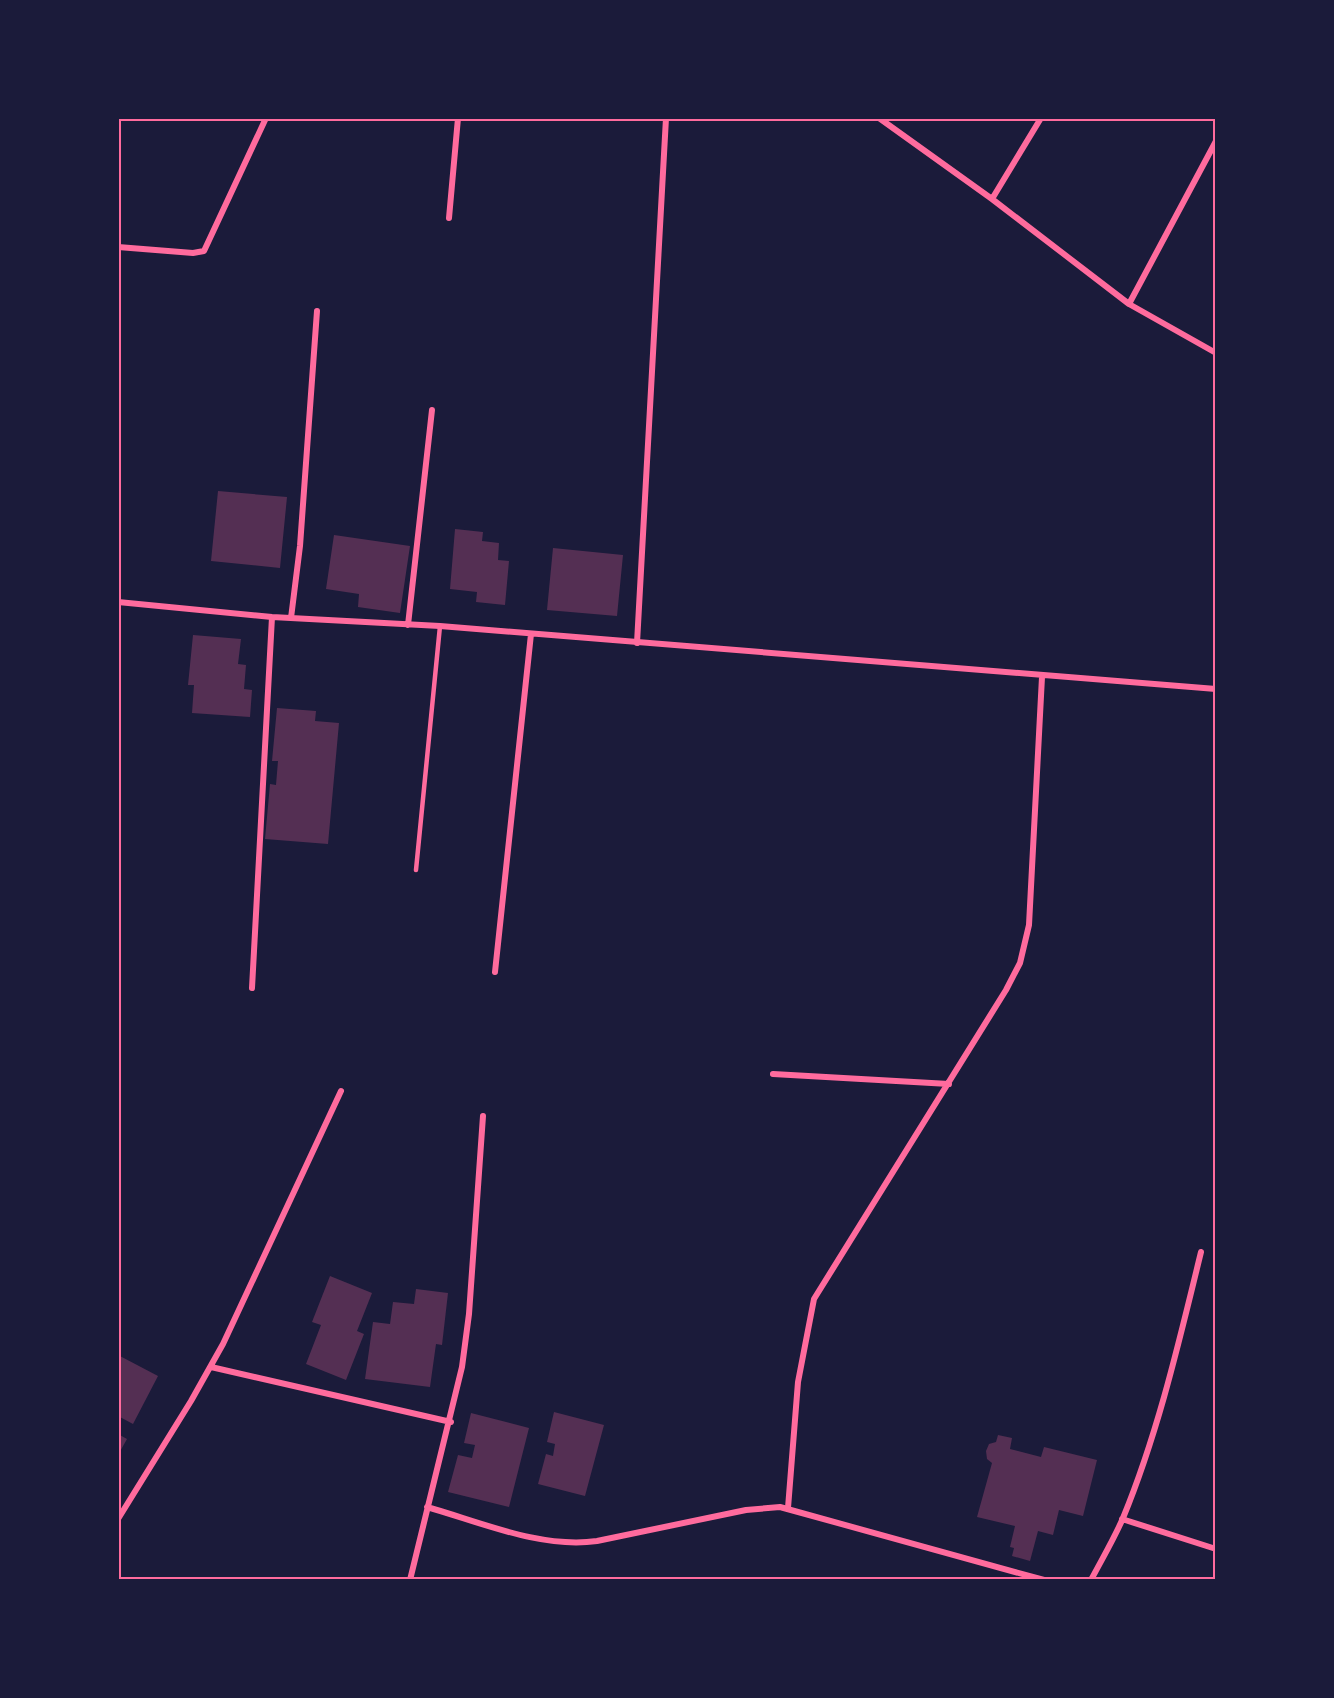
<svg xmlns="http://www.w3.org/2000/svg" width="1334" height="1698" font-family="'Fira Sans Condensed',sans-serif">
  <rect width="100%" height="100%" fill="#1b1b3a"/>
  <!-- building -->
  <path fill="#542f53" d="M218,491l69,6 -7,71 -69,-7z
    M455,529l28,3 -1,9 17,2 -1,17 11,1 -4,44 -29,-3 1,-10 -27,-3z
    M334,535l76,11 -10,67 -42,-6 1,-13 -33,-5z
    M553,548l70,7 -6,61 -70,-6z
    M193,635l48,4 -3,25 8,1 -2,24 8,1 -2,27 -58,-4 2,-28h-6z
    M277,708l39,3 -1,10 24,2 -11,121 -63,-5 5,-55 6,1 2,-24h-6z
    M330,1276l42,17 -15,38 7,3 -18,46 -40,-16 15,-39 -9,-3z
    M416,1289l32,4 -6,52 -6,-1 -6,43 -65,-8 8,-57 17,2 3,-22 21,2z
    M118,1355l40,21 -25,48 -15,-8z
    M554,1412l50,13 -19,71 -47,-12 8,-30 7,2 2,-12 -8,-2z
    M471,1413l58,15 -20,79 -61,-15 10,-37 14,3 3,-13 -11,-2z
    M118,1434l9,5 -9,16z
    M998,1435l14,3 -2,11 31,8 3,-10 53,13 -14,56 -24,-6 -6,25 -15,-4 -8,30 -18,-5 2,-8 -4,-1 5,-21 -38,-9 15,-54 -5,-4 -1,-8 3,-7 7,-2z"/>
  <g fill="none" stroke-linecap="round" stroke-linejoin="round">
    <!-- service -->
    <path stroke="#ff6b9d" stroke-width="4.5" d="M416,870l24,-244"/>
    <!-- minor -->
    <path stroke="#ff6b9d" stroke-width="6" d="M879,118l113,81 137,105 87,49
      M992,199l49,-81
      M449,218l9,-100
      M118,247l75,6 11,-2 62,-133
      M1129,304l87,-163
      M118,602l154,15 168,9 776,63
      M291,618l9,-72 17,-235
      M408,625l24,-215
      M637,643l29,-525
      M495,972l36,-338
      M252,988l20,-371
      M773,1074l176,10
      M211,1367l240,55
      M427,1507c53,15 114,42 170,34l149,-31 34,-3 264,73
      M788,1508l10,-126 16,-83 192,-309 14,-27 9,-38 13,-248
      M118,1519l73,-118 32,-57 118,-253
      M1122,1519l94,30
      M410,1580l52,-213 7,-53 14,-198
      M1091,1580c11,-21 23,-41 32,-62 35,-85 56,-176 78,-266"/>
  </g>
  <!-- border -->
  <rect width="1334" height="1698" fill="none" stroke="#1b1b3a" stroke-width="240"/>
  <rect x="120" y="120" width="1094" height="1458" fill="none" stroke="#ff6b9d" stroke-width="2"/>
</svg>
